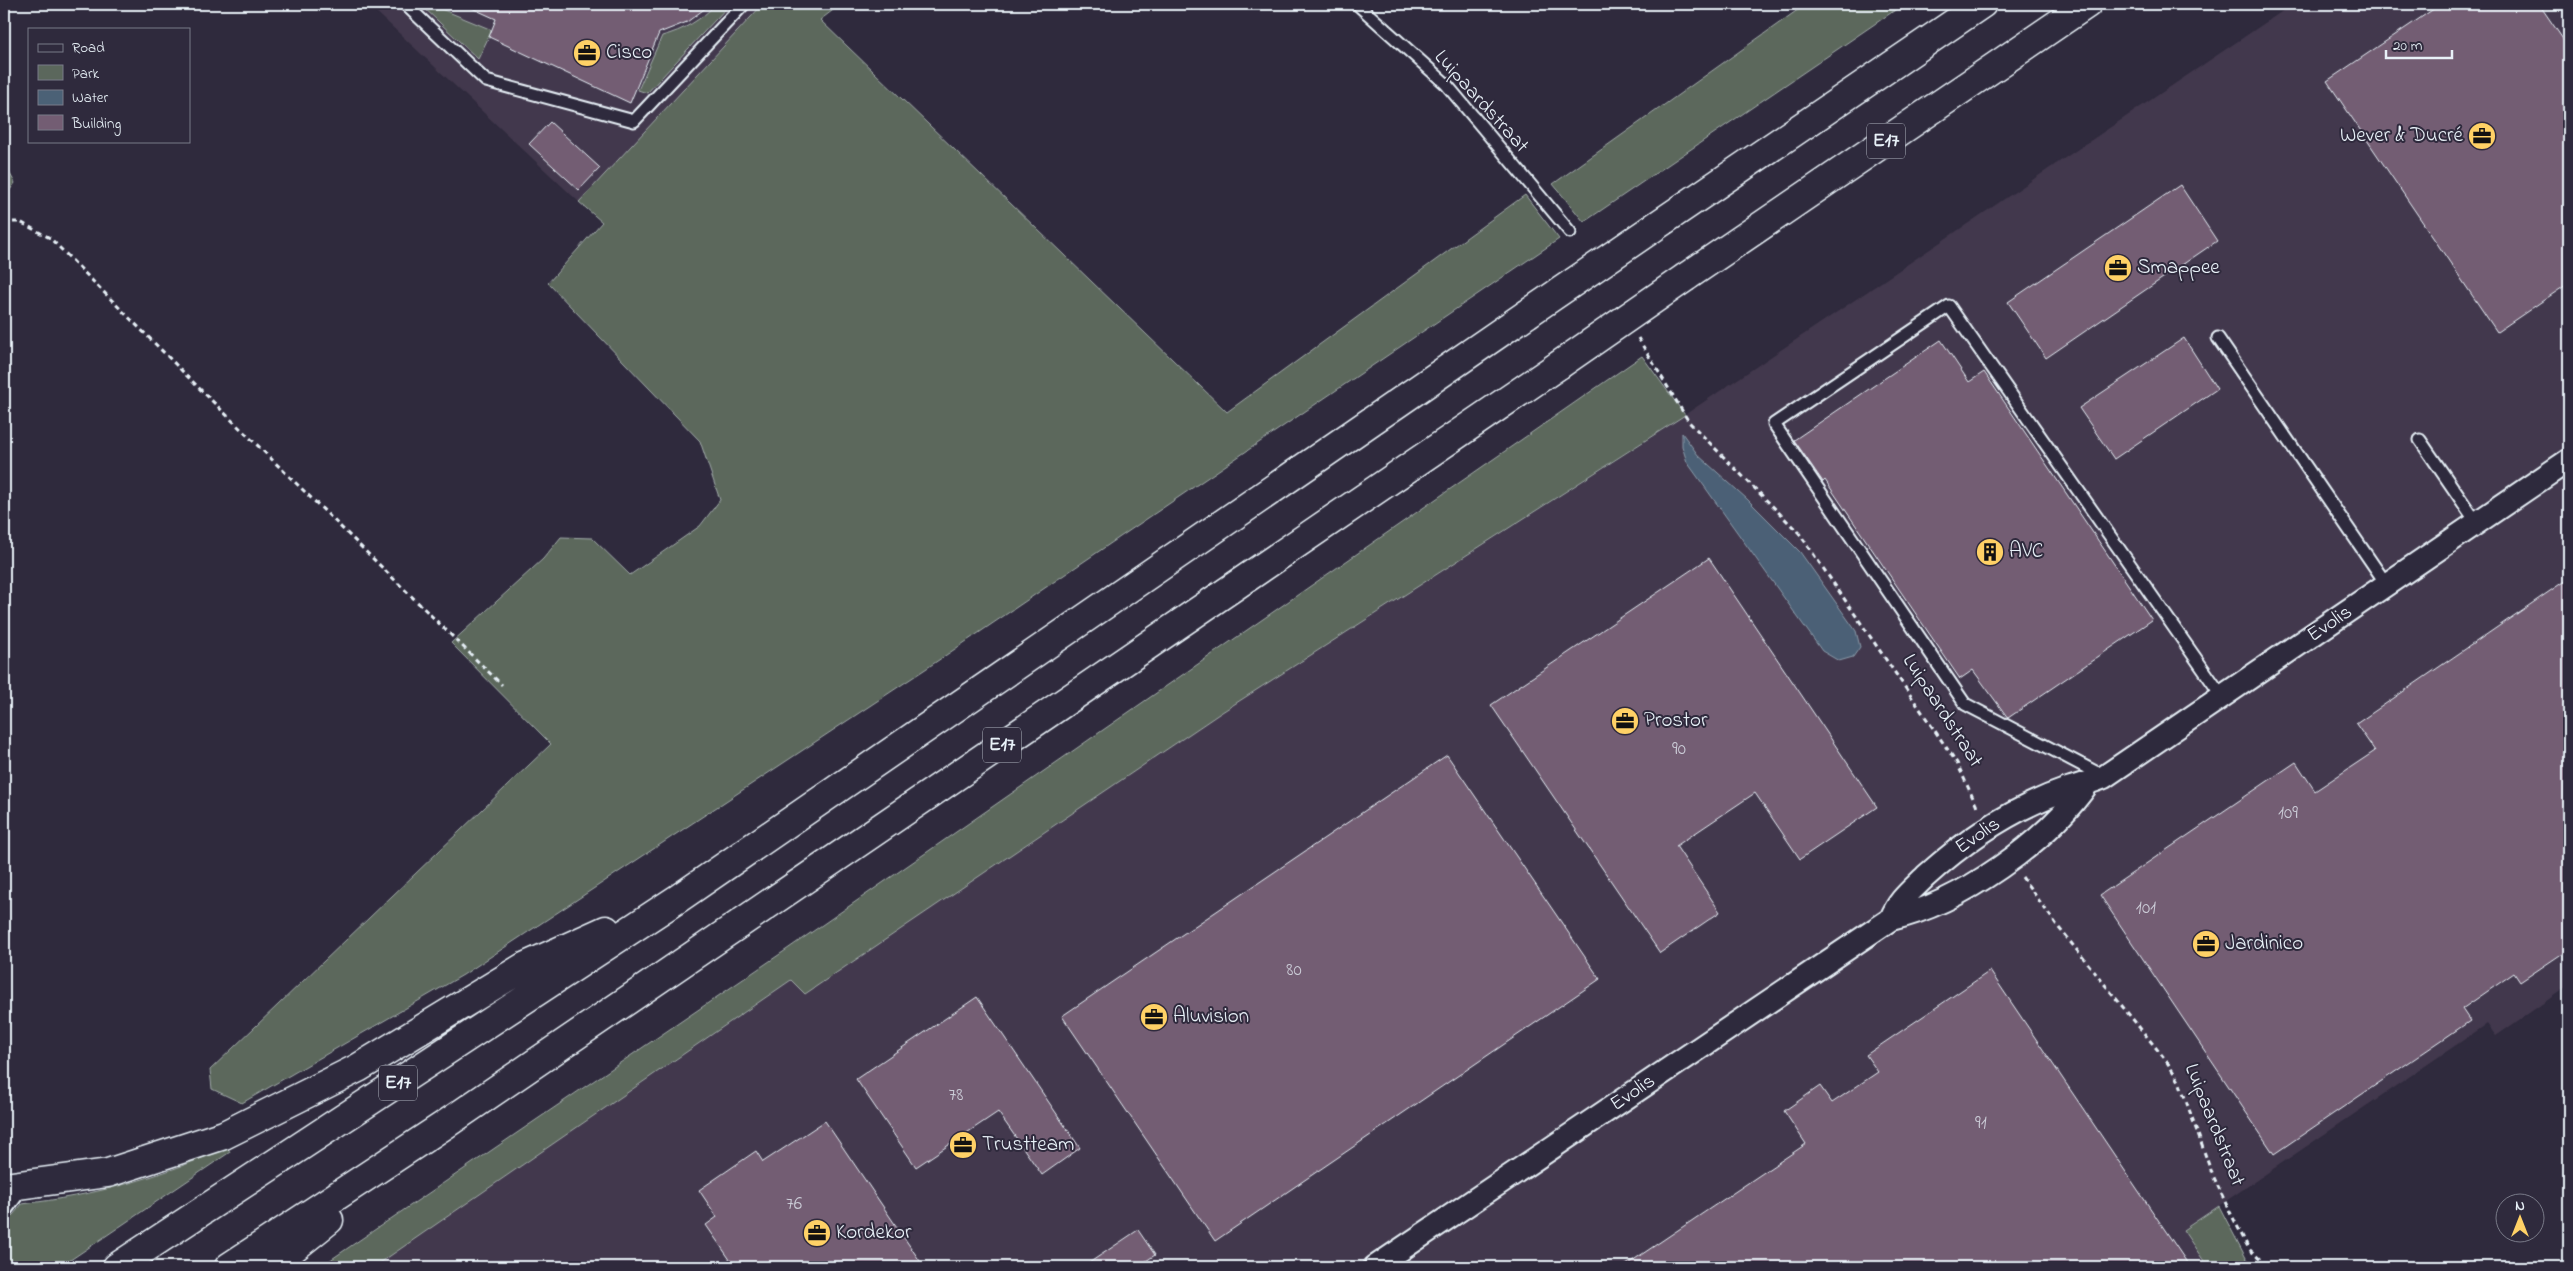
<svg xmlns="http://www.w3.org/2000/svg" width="2573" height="1271" font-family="'Indie Flower',sans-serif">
  <rect width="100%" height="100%" fill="#2f2a3d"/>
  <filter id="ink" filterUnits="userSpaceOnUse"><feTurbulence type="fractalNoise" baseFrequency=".02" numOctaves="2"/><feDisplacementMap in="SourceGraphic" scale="10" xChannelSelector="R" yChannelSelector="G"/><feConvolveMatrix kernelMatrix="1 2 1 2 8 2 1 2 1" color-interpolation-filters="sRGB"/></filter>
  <g filter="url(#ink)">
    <!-- built -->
    <path fill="#43394d" d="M368,4h395l-184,198z
      M2293,4h276v981l-73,51 -9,-12 -304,206 25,37h-1834l417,-287 14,14 414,-280 427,-273z"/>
    <!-- green -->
    <path fill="#5b675c" stroke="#a2acaa" d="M420,4h9l63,26 -14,29z
      M716,4h14l-83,89 -9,-3 24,-54c22,-6 39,-16 54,-32z
      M763,4h78l-21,16 407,392 298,-217 34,44 -632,429 -464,307 -221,128 -30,-14 -2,-19 341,-326 -100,-101 92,-84 18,-22 31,1 38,37 70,-49 20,-26 -20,-59 -152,-158 54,-61 -23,-20z
      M1806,4h98l-320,218 -31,-38z
      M4,163l11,20 -11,15z
      M1642,356l43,59 -466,299 -414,280 -14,-14 -417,287h-54l466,-317z
      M227,1147l3,5 -170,115h-56v-41l18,-22c71,-8 140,-27 205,-57z
      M2219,1206l27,52 11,9h-49l-25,-37z"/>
    <!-- water -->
    <path fill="#4b6176" stroke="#8a9baa" d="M1682,433l16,22 49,44 53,53 56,79 4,16 -7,10 -14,4 -17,-10 -135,-189 -5,-16z"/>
    <!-- building -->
    <path fill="#735d73" stroke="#e8f1f8" d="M463,4h248l-24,18 -28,11 -29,70 -141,-66 7,-18z
      M2441,4h98l30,44v235l-72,49 -170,-251z
      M550,122l50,46 -21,22 -50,-46z
      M2180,185l37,56 -171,117 -38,-56z
      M2184,338l33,51 -103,70 -35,-51z
      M1941,340l28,42 15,-10 168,248 -144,98 -35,-48 -13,9 -135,-199 -2,2 -29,-42z
      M1709,558l168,249 -77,52 -45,-66 -79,53 44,66 -60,41 -169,-248z
      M2569,578v371l-49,33 -6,-9 -52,36 8,12 -196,133 -174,-259 196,-133 19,29 60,-40 -19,-27z
      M1447,755l153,224 -385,262 -153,-225z
      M1990,971l200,296h-567l183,-123 -22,-33 36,-25 12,17 46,-31 -12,-17z
      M977,997l103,151 -38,27 -44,-63 -82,55 -60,-88z
      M825,1121l99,146h-189l-29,-42 11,-8 -18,-27 57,-39 7,11z
      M1138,1230l17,25 -18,12h-54z"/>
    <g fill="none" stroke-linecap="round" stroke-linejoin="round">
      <defs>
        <path id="service" d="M405,4l81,77 148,40 110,-117
          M1357,4l89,80 124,148
          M2218,338l169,247
          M2420,440l57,83
          M2103,776l-138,-72 -191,-280 175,-118 273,390
          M4,1213l18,-24"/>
        <path id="minor" d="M1891,919c8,-20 20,-28 35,-43 41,-37 89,-69 142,-87 12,-4 24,-7 36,-12l465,-317
          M1375,1267l516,-348c70,-16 156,-77 197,-136"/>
        <path id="motorway" d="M1650,230l332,-226
          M1686,277l401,-273
          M4,1187l104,-14 116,-38 134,-67 166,-101 82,-37
          M117,1267l562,-369 848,-584
          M229,1267l217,-143 1113,-759
          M270,1267l59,-47"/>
      </defs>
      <!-- service casing -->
      <use href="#service" stroke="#e8f1f8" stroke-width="15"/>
      <!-- minor casing -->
      <use href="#minor" stroke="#e8f1f8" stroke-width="26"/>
      <!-- motorway casing -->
      <use href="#motorway" stroke="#e8f1f8" stroke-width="31"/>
      <!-- path -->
      <path stroke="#e8f1f8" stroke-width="3" stroke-dasharray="5 4" stroke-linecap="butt" d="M4,222h16l30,16 150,151 302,296
        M1638,338l51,84 110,111 158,230 21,46
        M2022,877l37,51 106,131 14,22 32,90 16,35 22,43 19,18"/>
      <!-- service -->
      <use href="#service" stroke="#2f2a3d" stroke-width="11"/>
      <!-- minor -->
      <use href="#minor" stroke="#2f2a3d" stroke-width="22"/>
      <!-- motorway -->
      <use href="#motorway" stroke="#2f2a3d" stroke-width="28"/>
      <defs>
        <path id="motorway-bridge" d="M1527,314l123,-84
          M1559,365l127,-88"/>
      </defs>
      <!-- motorway-bridge casing -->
      <use href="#motorway-bridge" stroke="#e8f1f8" stroke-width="31" stroke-linecap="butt"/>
      <!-- motorway-bridge -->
      <use href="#motorway-bridge" stroke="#2f2a3d" stroke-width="28"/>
    </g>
  </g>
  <!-- icons -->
  <defs>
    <symbol id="office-disc" viewBox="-11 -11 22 22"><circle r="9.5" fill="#ffd166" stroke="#2f2a3d"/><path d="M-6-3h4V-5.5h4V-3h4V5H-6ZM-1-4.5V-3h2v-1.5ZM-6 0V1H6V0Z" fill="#111"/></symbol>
    <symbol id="building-disc" viewBox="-11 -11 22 22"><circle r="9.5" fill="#ffd166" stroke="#2f2a3d"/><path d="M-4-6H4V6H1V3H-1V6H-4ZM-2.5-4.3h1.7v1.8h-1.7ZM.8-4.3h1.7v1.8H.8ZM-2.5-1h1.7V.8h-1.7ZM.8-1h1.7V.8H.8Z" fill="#111"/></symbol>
  </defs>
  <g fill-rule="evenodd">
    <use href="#office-disc" x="571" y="37" width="32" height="32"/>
    <use href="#office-disc" x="2466" y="120" width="32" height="32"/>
    <use href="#office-disc" x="2102" y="252" width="32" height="32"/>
    <use href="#building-disc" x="1974" y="536" width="32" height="32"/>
    <use href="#office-disc" x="1609" y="705" width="32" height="32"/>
    <use href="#office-disc" x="2190" y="928" width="32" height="32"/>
    <use href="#office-disc" x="1138" y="1001" width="32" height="32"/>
    <use href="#office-disc" x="947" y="1129" width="32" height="32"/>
    <use href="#office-disc" x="801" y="1217" width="32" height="32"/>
  </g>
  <g text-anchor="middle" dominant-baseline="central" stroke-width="4" stroke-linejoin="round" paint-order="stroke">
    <!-- number labels -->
    <g font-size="19" fill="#cbccd7">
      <text x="1679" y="749">90</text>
      <text x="2288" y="813">109</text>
      <text x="2146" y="908">101</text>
      <text x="1294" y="970">80</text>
      <text x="956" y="1095">78</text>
      <text x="1981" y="1123">91</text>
      <text x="794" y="1204">76</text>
    </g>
    <!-- shield labels -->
    <g fill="#2f2a3d" stroke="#b0b5c0" stroke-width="1">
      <rect x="1867" y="123.5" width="38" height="35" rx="4"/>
      <rect x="983" y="727.5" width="38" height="35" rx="4"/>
      <rect x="379" y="1065.5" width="38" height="35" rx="4"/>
    </g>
    <g font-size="20" font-weight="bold" fill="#e8f1f8">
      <text x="1886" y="141">E17</text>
      <text x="1002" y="745">E17</text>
      <text x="398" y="1083">E17</text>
    </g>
    <!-- poi labels -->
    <g font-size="21" fill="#e8f1f8" stroke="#2f2a3d" text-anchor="start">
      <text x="606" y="53">Cisco</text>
      <text x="2463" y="136" text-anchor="end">Wever &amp; Ducré</text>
      <text x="2137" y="268">Smappee</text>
      <text x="2009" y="552">AVC</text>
      <text x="1644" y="721">Prostor</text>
      <text x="2225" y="944">Jardinico</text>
      <text x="1173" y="1017">Aluvision</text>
      <text x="982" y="1145">Trustteam</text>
      <text x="836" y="1233">Kordekor</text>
    </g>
    <!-- street labels -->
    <g font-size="21" fill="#e8f1f8" stroke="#2f2a3d">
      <text transform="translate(1481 102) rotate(48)">Luipaardstraat</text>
      <text transform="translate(2330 624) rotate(-34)">Evolis</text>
      <text transform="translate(1942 711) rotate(57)">Luipaardstraat</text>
      <text transform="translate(1978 836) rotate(-34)">Evolis</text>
      <text transform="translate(1633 1093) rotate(-34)">Evolis</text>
      <text transform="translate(2214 1125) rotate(68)">Luipaardstraat</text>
    </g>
  </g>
  <!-- margin -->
  <rect width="2573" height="1271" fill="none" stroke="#2f2a3d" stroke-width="20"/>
  <rect x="10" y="10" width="2553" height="1251" fill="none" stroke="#e8f1f8" stroke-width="2" filter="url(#ink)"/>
  <!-- legend -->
  <rect x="28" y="28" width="162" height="115" fill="#2f2a3d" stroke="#797a88"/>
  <rect x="38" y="44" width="25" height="8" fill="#2f2a3d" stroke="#797a88"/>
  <text x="72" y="52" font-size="15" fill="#e8f1f8">Road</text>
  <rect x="38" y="65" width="25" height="15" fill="#5b675c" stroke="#797a88"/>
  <text x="72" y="78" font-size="15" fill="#e8f1f8">Park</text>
  <rect x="38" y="90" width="25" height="15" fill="#4b6176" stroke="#797a88"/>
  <text x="72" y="102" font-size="15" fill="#e8f1f8">Water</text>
  <rect x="38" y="115" width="25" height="15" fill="#735d73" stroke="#797a88"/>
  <text x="72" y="128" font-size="15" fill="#e8f1f8">Building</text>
  <!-- north arrow -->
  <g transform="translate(2520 1218)"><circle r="24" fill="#2f2a3d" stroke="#797a88"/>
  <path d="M0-4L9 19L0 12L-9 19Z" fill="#ffd166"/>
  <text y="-8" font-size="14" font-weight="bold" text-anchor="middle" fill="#e8f1f8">N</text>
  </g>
  <!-- scale -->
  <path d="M2386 50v8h66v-8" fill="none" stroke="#e8f1f8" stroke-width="2.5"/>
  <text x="2393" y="50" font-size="15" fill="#e8f1f8" stroke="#2f2a3d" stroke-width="4" paint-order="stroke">20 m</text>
</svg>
